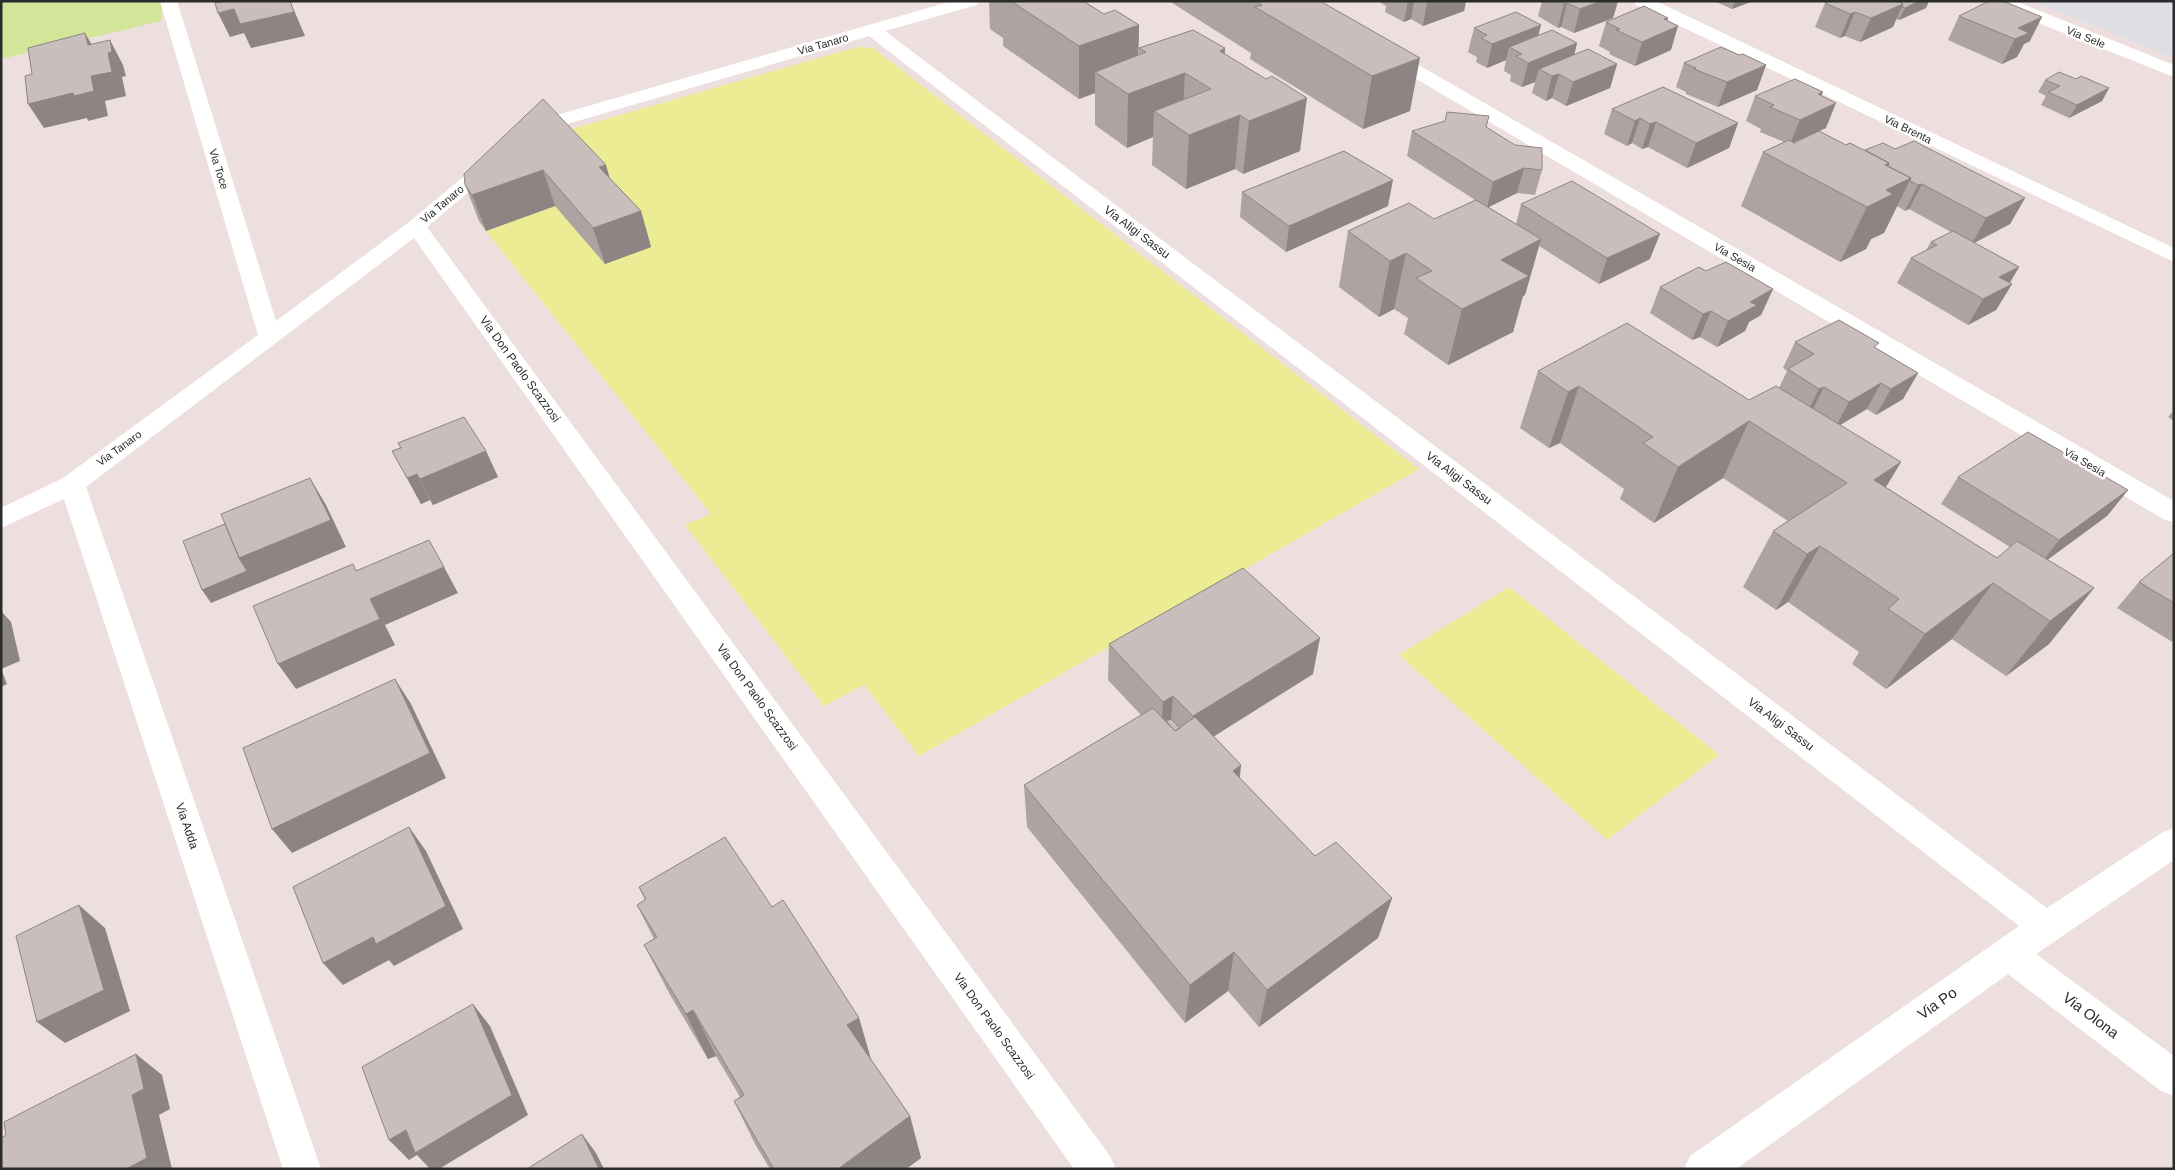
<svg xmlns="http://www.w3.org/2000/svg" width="2175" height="1170" font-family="Helvetica,sans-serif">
  <rect width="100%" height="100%" fill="#eddfdd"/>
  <!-- industrial -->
  <path fill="#dddfe5" d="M2032,1h142v57z"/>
  <!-- green -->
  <path fill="#d2e598" d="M1,1h162l-2,20 -160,38z"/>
  <!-- pitch -->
  <path fill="#ecec94" d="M857,47l16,1 546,421 -500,287 -55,-71 -40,21 -139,-181 26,-11 -225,-283 -7,-10 -1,-11 76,-76z
    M1509,587l210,168 -112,85 -208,-185z"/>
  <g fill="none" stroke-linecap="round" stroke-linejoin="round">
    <!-- street -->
    <path fill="#fff" fill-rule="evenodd" d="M160,1h17l99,320 133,-99 78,-65h14l3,4 -3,4 -74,62 683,929 6,13h-42l-660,-931 -328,249 235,682h-38l-219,-670 -63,29v-20l62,-30 195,-143z
      M952,1h27l-2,4 -92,26 1162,877 116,-76 11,-4v32l-138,94 138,102v40l-13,-5 -153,-117 -272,195h-52l6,-13 329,-230 -1150,-890 -312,91c-12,5 -23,13 -36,10l-3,-4 3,-4 22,-10z
      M1634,1h22l518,247v14l-538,-257z
      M1991,1h24l159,64v12l-181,-72z
      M1385,48l6,1 783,452v21l-9,-2 -786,-463 -3,-4 3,-4z"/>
  </g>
  <!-- wall -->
  <path fill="#ada3a1" d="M989,1h94l21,13 35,11 -1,30h1v-7h86v6l75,97 -57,23 -8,-5 -49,20 -34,-24 1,-28 -26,11 -32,-23v-32l-16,6 -76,-53v-8l-13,-9z
    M1169,1h151l90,110 -47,18 -113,-70 1,-6z
    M1381,1h85l-2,10 -41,15 -12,-7 -7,3 -19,-10 1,-6 -5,-3z
    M1542,1h76l-5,17 -39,15 -13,-6 -3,1 -20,-12z
    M1714,1h39l-21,8z
    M1829,1h100l-3,7 -27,12 -3,-1 -3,8 -33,15 -15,-6 -5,2 -25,-11 10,-24z
    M1959,16l71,25 -6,3 -7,13 -15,7 -54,-24z
    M1668,18l-1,3 4,29 -36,16 -26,-12 1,-2 -11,-6 7,-24z
    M1474,28l64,8 39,7 -3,12 43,9 -7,24 -44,18 -14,-8 -6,3 -14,-8 3,-11 -13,5 -12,-6 1,-6 -7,-4 2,-11 -19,8 -11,-6 1,-5 -9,-5z
    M1739,55l27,10 -9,25 -39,17 -32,-13v-2l-10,-5 8,-24z
    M2076,79l33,9 -7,13 -33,17 -28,-13 5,-9 -8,-4 7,-12z
    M1755,96h67l4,32 -32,14 52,3 19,5 30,-1 130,49 -15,26 -36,19 45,24 -9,16 2,1 -16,26 -28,15 -71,-42 14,-25 15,-8 5,-8 20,-10 -42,-23 -4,2 -8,-5 -13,27 -13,6 -5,10 -26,13 -99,-56 22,-54 21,-10 -24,-10 1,-3 -15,-8z
    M543,99l67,80 31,32 10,36 -46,17 -50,-58 -69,25 -7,-10 -14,-36z
    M1612,109l126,14 -9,25 -42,20 -39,-21 -6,2 -10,-6 -5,3 -23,-12z
    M1486,127l56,43 -7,25 -18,-2 -29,14 28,17 5,-20 129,55 -51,25 -60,-38 -14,49 -2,1 -10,36 -65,33 -44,-31 4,-16 -14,-9 -15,8 -40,-30 9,-56 86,-12 41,-19 -68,-44 5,-25z
    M1242,192l146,14 -102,46 -46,-35z
    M1706,271l67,18 -12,26 -12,7 -4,9 -28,16 -17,-10 -8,3 -42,-27 10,-26z
    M1795,342l81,6 42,25 -15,26 -27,16 -9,-6 -27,16 61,37 -15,25 111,71 13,-11 -69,-43 17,-27 170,13 -21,26 -60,44 47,28 -45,56 -43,32 -54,-37 -66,50 -34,-25 7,-12 -71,-50 -12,8 -33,-23 30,-56 15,-10 -65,-43 -69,45 -34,-24 4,-10 -64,-46 -11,5 -29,-20 18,-57 211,29 30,-12 8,-17 -4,-3z
    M2174,410v11l-6,-4z
    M398,443l88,8 12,26 -65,28 -3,-5 -9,4 -29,-53 8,-3z
    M2174,553v90l-57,-35 22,-26z
    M1109,644l204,30 -99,62 27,29 -1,13 75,78 77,42 -14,40 -119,89 -31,-36 -43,32 -158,-196 -3,-42 117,-70 -33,-35z
    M639,887l133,20 87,111 12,41 39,57 11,42 -15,11h-136l-15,-25 -21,-43 6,-4 -24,-41 -8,3 -39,-66 -25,-48 10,-6 -17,-34 8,-5z"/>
  <!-- shaded-wall -->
  <path fill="#8d8583" d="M217,1h73l15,35 -54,12 -7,-15 -14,4 -12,-24 4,-1z
    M1408,1h6l-3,18 -7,3z
    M1430,1h36l-2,10 -41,15 4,-24z
    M1601,1h17l-5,17 -39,15 6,-24z
    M1735,1h18l-21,8z
    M1919,1h10l-3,7 -27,12 6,-12z
    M1567,3l-6,24 -3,1 6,-24z
    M1903,4l-10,23 -33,15 11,-24z
    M1855,12l-10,24 -5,2 10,-24z
    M2042,17l-12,24 -6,3 -7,13 -15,7 13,-25 3,-11z
    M1668,18l-5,15 15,-7 -7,24 -36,16 7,-24 22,-23z
    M1139,25l-1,51 -43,-4v21l-16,6v-53z
    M1541,25l-6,24 -26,-2 -3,13 -19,8 5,-24z
    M85,33l14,24 -11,-12z
    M110,40l13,25 3,11 -4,1 4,19 -21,5 3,15 -20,5 -1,-3 -43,10 -16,-24 63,-28 17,-23z
    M1577,43l-6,25 -32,1 -4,13 -13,5 6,-24z
    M1225,48l-4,53 -1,-50z
    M1420,58l-10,53 -47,18 9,-53z
    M1617,64l-7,24 -44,18 7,-24z
    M1766,65l-9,25 -39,17 9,-25z
    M1185,73l-3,53 -28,-15 -1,26 -26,11 1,-54z
    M1559,74l-7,24 -6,3 6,-25z
    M2109,88l-7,13 -33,17 8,-13z
    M1823,92l-9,21 22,-10 -10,25 -36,16 10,-24 18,-26z
    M1307,98l-7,53 -57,23 6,-53z
    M1240,115l-5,54 -49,20 3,-54z
    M1640,118l-8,25 -5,3 8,-25z
    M1656,122l-8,25 -6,2 8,-25z
    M1738,123l-9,25 -42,20 9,-25z
    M1889,163l-3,27 25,-12 -27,55 -13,6 -5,10 -26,13 27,-55 18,-42z
    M606,165l10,35 -17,-33z
    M1524,168l-7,25 -30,15 6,-26z
    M543,170l12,36 -69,25 -14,-36z
    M1393,180l-5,26 -102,46 3,-26z
    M1922,184l-13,25 -4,2 13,-26z
    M2025,198l-15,26 -38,20 14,-26z
    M641,211l10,36 -46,17 -12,-36z
    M1660,234l-10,25 -51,25 8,-26z
    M1541,239l-16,56 -2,1 -10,36 -65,33 14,-56 39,-49z
    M1406,253l-12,56 -15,8 11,-56z
    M2019,267l-12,20 5,-3 -16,26 -28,15 15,-26 16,-22z
    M1773,289l-12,26 -12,7 -4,9 -28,16 11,-26 22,-19z
    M1711,311l-11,26 -8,3 11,-26z
    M1918,373l-15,26 -27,16 15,-26z
    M1881,383l-14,26 -32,19 14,-26z
    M1579,386l-19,57 -11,5 19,-56z
    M1824,387l-13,26 -5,2 13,-26z
    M1749,421l-26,57 -69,45 24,-56z
    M486,451l12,26 -65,28 -13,-26z
    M1901,462l-34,56 7,-38z
    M417,474l13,26 -9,4 -14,-26z
    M310,478l16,27 20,42 -135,56 -9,-13 37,-32z
    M2128,490l-21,26 -68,50 20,-26z
    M1820,546l-32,56 -12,8 31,-56z
    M444,567l14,26 -73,32 10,20 -99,44 -18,-25 92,-65z
    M1993,583l-41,56 -66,50 39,-55z
    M2094,588l-45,56 -43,32 44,-55z
    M1,611l10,11 9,39 -19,8 6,15 -6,3z
    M1320,638l-7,36 -116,73 -8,3 4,-34z
    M395,679l16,25 35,74 -154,75 -20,-24z
    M1173,696l-3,36 -9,5 2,-35z
    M1241,765l-6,42 -2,-36z
    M409,827l17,24 37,78 -69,37 -5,-6 -46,25 -20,-22z
    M1392,898l-14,40 -119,89 8,-37z
    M79,905l26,23 25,83 -65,32 -28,-21z
    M1234,952l-6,39 -43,32 5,-38z
    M473,1004l17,22 38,89 -89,54h-9l-13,-14 -8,5 -20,-20z
    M693,1010l23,46 -8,3 -22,-45z
    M859,1018l13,45 -25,-38z
    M136,1054l26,21 8,34 -11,6 13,54h-46z
    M910,1116l11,42 -15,11h-68z
    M582,1134l14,19 8,16h-5z"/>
  <!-- building -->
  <path fill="#c9bebb" stroke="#8d8583" d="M224,1h66l4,11 -54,12 -6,-15 -16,4 -3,-10z
    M1011,1h72l21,13 11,-4 24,15 -60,21z
    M1255,1h65l100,57 -48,18 -117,-69 7,-2z
    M1560,1h41l-21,8 -13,-6 -3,1z
    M1829,1h69l5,3 -32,14 -16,-6 -5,2 -25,-11z
    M1898,1h21l-14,7 -3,-1 1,-3z
    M1989,1h14l39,16 -24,11 11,5 -14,6 -56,-23z
    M1644,6l24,12 -4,1 14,7 -36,16 -26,-12 4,-1 -14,-7z
    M1516,12l25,13 -49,19 -11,-6 6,-3 -13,-7z
    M1193,30l32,18 -5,3 46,28 6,-3 35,22 -58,23 -9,-6 -51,20 -35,-24 57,-22 -26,-16 -57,21 -33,-22 51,-20 -7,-4z
    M1552,30l25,13 -49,20 -12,-7 6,-2 -13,-7z
    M85,33l3,12 22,-5 2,12 -4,1 4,19 -21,4 3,15 -20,5 -1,-3 -45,11 -3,-28 7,-2 -4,-26z
    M1721,47l18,8 4,-1 23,11 -39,17 -33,-13 2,-1 -12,-5z
    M1588,49l29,15 -44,18 -14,-8 -7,2 -13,-7z
    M2059,72l17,7 5,-3 28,12 -32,17 -29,-13 12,-6 -15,-6z
    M1795,79l28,13 -5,2 18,9 -36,17 -30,-13 4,-2 -19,-9z
    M1663,87l75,36 -42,20 -40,-21 -6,2 -10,-6 -5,3 -23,-12z
    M543,99l63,66 -7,2 42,44 -48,17 -50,-58 -71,25 -7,-10 -1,-11z
    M1447,112l42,4 -3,11 29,18 27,3v22l-18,-2 -31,14 -81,-51 33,-10z
    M1819,131l27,14 4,-2 39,20 -4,2 26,13 -25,12 7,4 -26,13 -104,-55 26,-12 5,3z
    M1914,141l111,57 -39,20 -64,-34 -4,1 -8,-4 1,-3 -23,-12 1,-3 -24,-13 18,-7 12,6z
    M1344,151l49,29 -104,46 -47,-34z
    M1572,181l88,53 -53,24 -86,-54z
    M1476,200l65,39 -40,21 28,16 -67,33 -46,-31 16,-7 -26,-18 -16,8 -42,-30 61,-28 25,16z
    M1953,231l66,36 -20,10 13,7 -29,15 -72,-41 26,-13 -6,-3z
    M1726,262l47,27 -23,13 7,3 -29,16 -17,-10 -8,3 -43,-27 39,-20 7,4z
    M1839,320l40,23 -5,4 44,26 -27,16 -10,-6 -32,19 -25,-15 -5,2 -31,-20 26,-15 -19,-12z
    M1627,323l122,77 27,-14 125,76 -27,18 123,78 20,-17 77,47 -44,33 -57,-38 -68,51 -37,-25 11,-10 -79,-53 -13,8 -34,-23 74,-48 -98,-62 -71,46 -35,-24 10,-6 -74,-51 -11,6 -30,-21z
    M464,417l22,34 -66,28 -3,-5 -10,4 -15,-27 9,-3 -3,-5z
    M2028,432l100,58 -69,50 -101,-63z
    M310,478l21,42 -92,38 -18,-44z
    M225,524l14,34 8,13 -45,19 -19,-49z
    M429,540l15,27 -74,32 10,20 -102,45 -25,-58 100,-42 3,7z
    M2174,553v50l-35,-21z
    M1243,568l77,70 -127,78 -20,-20 -10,6 -54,-58z
    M395,679l35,74 -158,76 -29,-81z
    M1153,708l22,23 20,-14 46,48 -8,6 82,85 21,-14 56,56 -125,92 -33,-38 -44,33 -166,-200z
    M1171,719l9,9 -5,3 -9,-10z
    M409,827l37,79 -70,38 -3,-7 -50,26 -30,-76z
    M725,837l47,70 11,-7 76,118 -12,7 63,91 -72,53h-64l-40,-68 10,-6 -51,-85 -7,4 -42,-69 13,-8 -20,-32 9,-6 -7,-12z
    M79,905l25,85 -67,32 -21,-86z
    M473,1004l39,91 -97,58 -9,-23 -17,10 -27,-73z
    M136,1054l8,35 -12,6 15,63 -21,11h-125v-31l5,-3 -2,-13z
    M582,1134l17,35h-72z"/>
  <g text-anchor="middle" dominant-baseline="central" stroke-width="5" stroke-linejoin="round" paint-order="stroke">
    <!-- far-street labels -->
    <g font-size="11" fill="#2b2b2b" stroke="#fff">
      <text transform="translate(2086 37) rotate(22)">Via Sele</text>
      <text transform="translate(823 44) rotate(-16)">Via Tanaro</text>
      <text transform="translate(1908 129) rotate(26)">Via Brenta</text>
      <text transform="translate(219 169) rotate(73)">Via Toce</text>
      <text transform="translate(442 204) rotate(-40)">Via Tanaro</text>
      <text transform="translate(1735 257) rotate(30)">Via Sesia</text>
      <text transform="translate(119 448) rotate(-36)">Via Tanaro</text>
      <text transform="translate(2085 462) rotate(30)">Via Sesia</text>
    </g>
    <!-- street labels -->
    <g font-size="12" fill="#2b2b2b" stroke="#fff">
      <text transform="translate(1137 232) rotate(37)">Via Aligi Sassu</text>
      <text transform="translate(520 369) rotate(54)">Via Don Paolo Scazzosi</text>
      <text transform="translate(1459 478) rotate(37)">Via Aligi Sassu</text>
      <text transform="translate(757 697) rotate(54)">Via Don Paolo Scazzosi</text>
      <text transform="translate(1781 724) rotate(37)">Via Aligi Sassu</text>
      <text transform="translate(187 826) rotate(71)">Via Adda</text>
      <text transform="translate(994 1026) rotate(54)">Via Don Paolo Scazzosi</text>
    </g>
    <!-- near-street labels -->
    <g font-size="15" fill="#2b2b2b" stroke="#fff">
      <text transform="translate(1937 1003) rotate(-35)">Via Po</text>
      <text transform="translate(2091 1015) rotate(37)">Via Olona</text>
    </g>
  </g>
  <!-- border -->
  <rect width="2175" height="1170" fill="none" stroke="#2b2b2b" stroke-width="5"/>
</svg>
